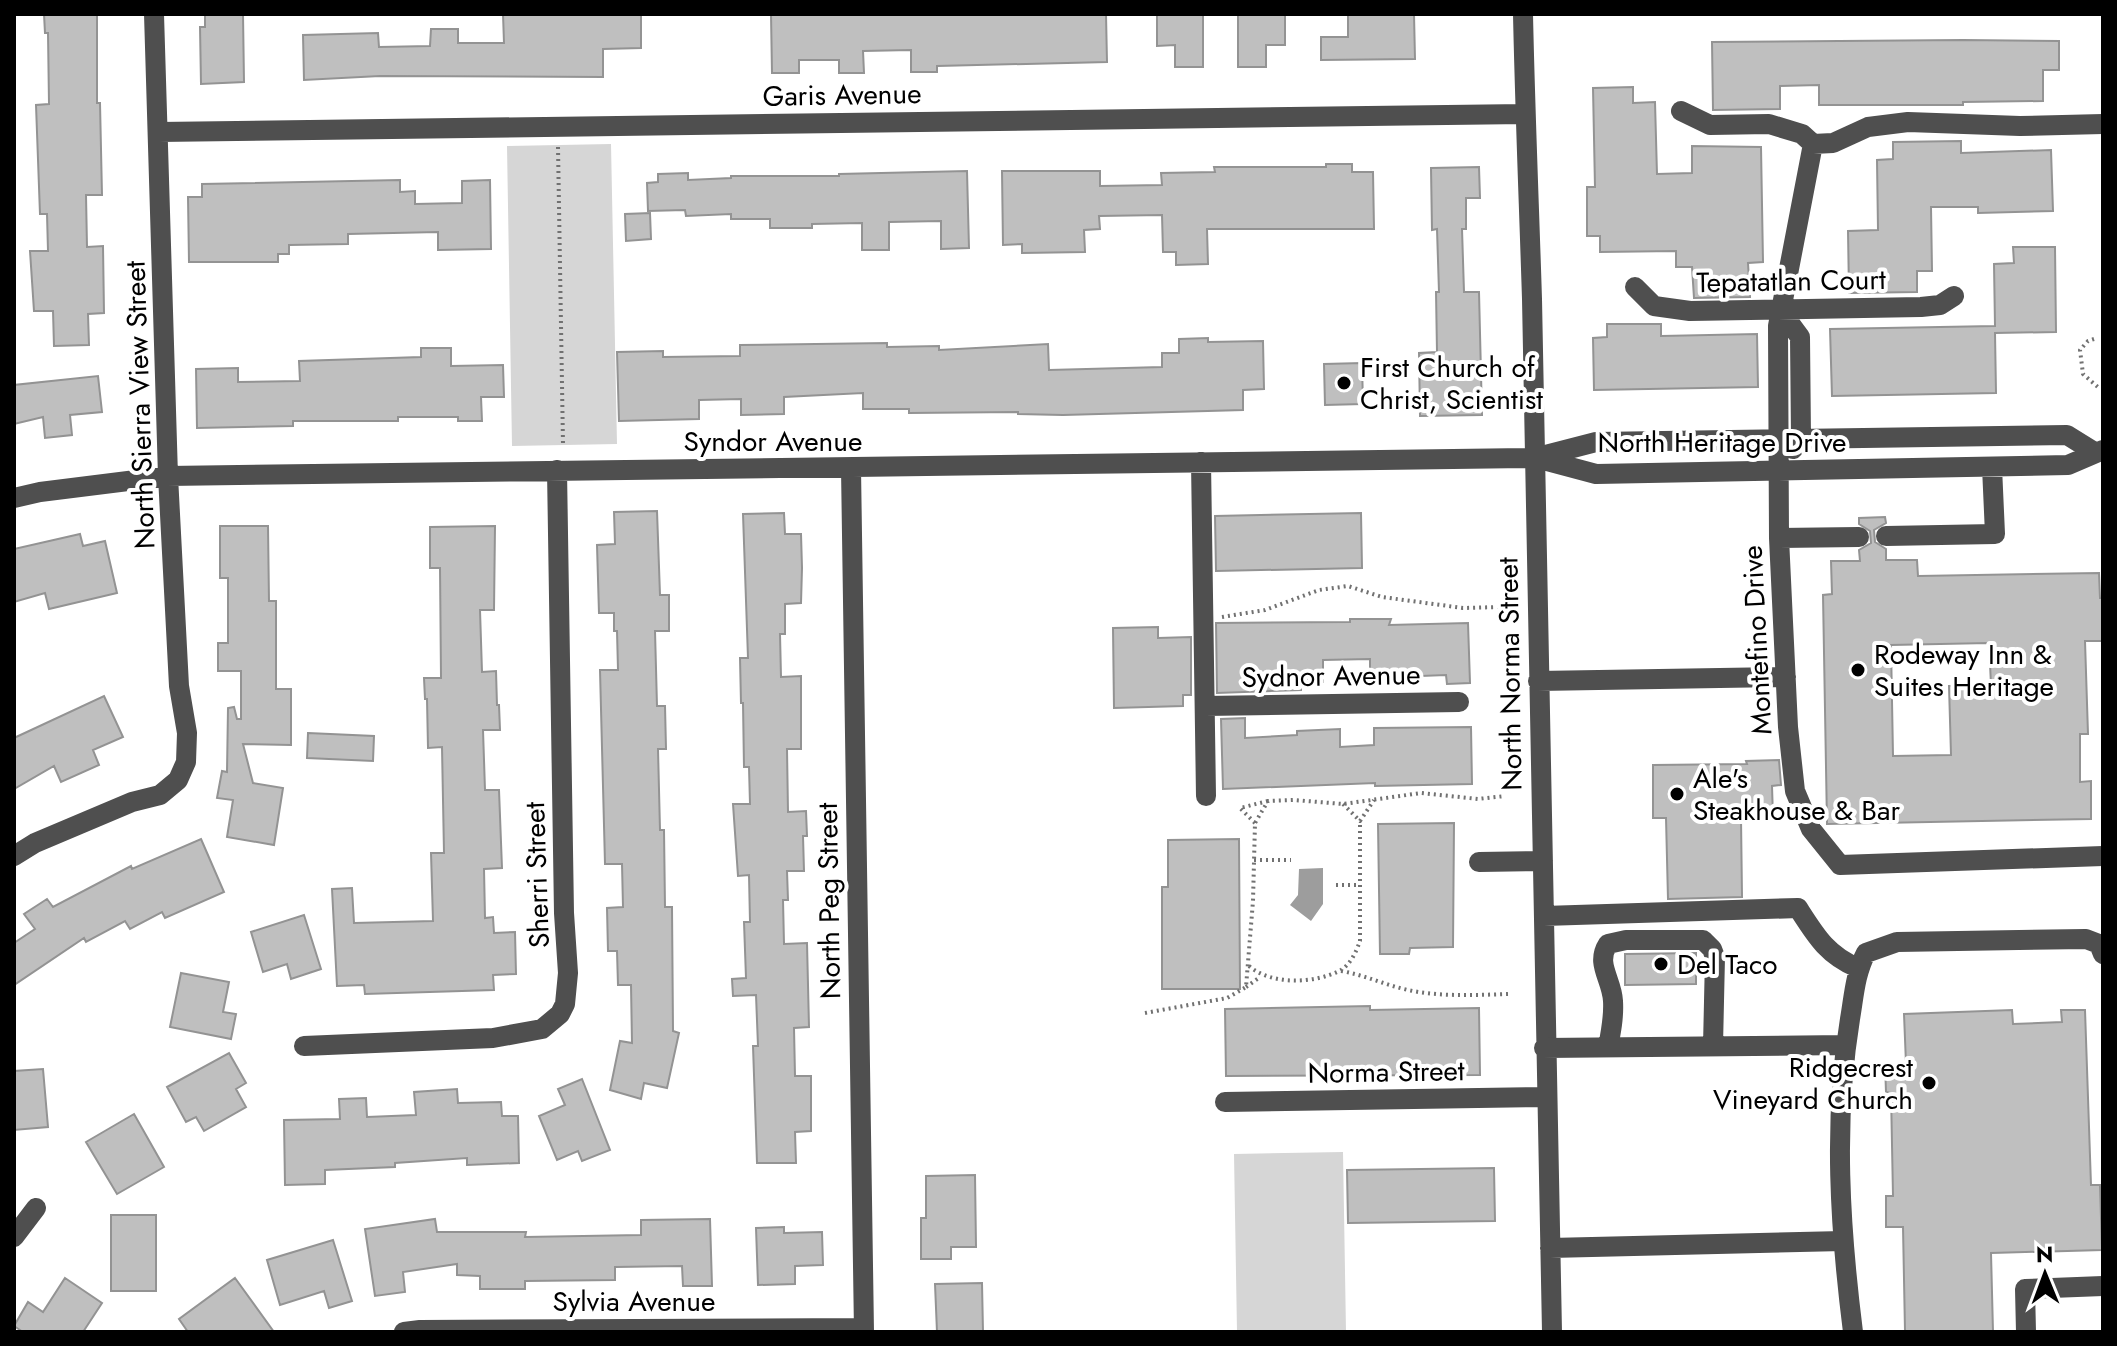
<svg xmlns="http://www.w3.org/2000/svg" width="2117" height="1346" font-family="Jost,sans-serif">
  <rect width="100%" height="100%" fill="#fff"/>
  <!-- green -->
  <path fill="#d6d6d6" d="M611,144l6,300 -105,2 -5,-300z
    M1343,1152l3,180h-109l-3,-178z"/>
  <!-- water -->
  <path fill="#9d9d9d" d="M1323,868v36l-12,17 -21,-16 8,-10 1,-26z"/>
  <!-- building -->
  <path fill="#bfbfbf" stroke="#939393" stroke-width="2" fill-rule="evenodd" d="M44,14h53v89h3l2,92h-16l1,52 16,-1 1,67 -16,1 1,31 -35,1 -1,-35h-19l-4,-60h18l-1,-37h-7l-4,-109 13,-1 -1,-71h-3z
    M205,14h38l1,68 -43,2 -1,-57h5z
    M503,14h138v34l-38,1v28l-223,-1 -76,4 -1,-45 75,-2 1,14 51,-1 1,-17h27v14h46z
    M771,14h335l1,48 -170,4v6h-26v-22l-48,1 1,22h-25v-13h-40v13h-27z
    M1157,14h46v53h-28v-22l-18,1z
    M1238,14h47v31h-19v22h-28z
    M1348,14h66l1,45 -94,1v-23h27z
    M1963,40l96,1v29h-16v31l-80,1v3h-144v-20l-39,1v23l-67,1 -1,-68z
    M1633,87v16l22,-1 2,72 35,-1v-27l69,1 2,115 -15,1 2,34 -56,1 -2,-31h-16v-16l-76,1v-16h-13v-49h8l-2,-99z
    M1961,141v12l90,-3 2,61 -75,2v-6h-47l1,64h-15v21l-68,1 -1,-62 30,-1 -1,-70 16,-1v-17z
    M1326,164h26v8h21l1,57h-167l1,35 -32,1v-13h-13l-1,-37 -63,1 1,13 -16,1 1,22 -63,1v-9l-19,1 -1,-74h98v15l62,-1 -1,-12 54,-1 -1,-5h112z
    M1479,167l1,31h-14v31h-4l2,63h15l3,123 -62,1 -1,-63 18,-1 -1,-60h3l-2,-63 -5,1 -1,-62z
    M967,171l2,77 -28,1v-28l-52,1v28h-27v-27l-50,1v4h-42v-9h-39v-5l-45,2 -1,-6 -37,1 -1,-28 11,-1v-8l30,-1v7l43,-2v-2h108v-2z
    M400,180v12l15,-1v13l47,-1v-22l28,-1 1,69 -53,1v-18l-90,2v10l-59,1v9h-11v8h-89l-1,-65h14v-13z
    M650,213l1,26 -25,2 -1,-27z
    M2013,247h42l1,85 -61,1 1,60 -164,3 -2,-67 165,-3 -1,-62 20,-1z
    M1607,324h54v12l96,-2 1,53 -164,3 -1,-52 14,-1z
    M1208,338v4l55,-1 1,48 -21,1v20l-180,5 -45,-1v-2l-109,1v-4h-46v-16l-79,4v17l-43,1v-16l-42,1v19l-80,2 -2,-69 46,-1v6l77,-1v-11l147,-2v4l52,-1v4l109,-6 1,26 113,-3v-14h17v-14z
    M421,348h30v18l52,-1 1,32h-23l1,24h-24v-4h-60v4h-105v5l-96,2 -1,-59 42,-1v14l62,-1 -1,-20 122,-4z
    M1362,363l1,41 -38,1 -1,-41z
    M98,376l4,36 -32,3 2,20 -27,3 -2,-21 -29,7v-39z
    M657,511l3,84h9v36h-14l2,75h8l1,43h-8l2,81h4l1,77h7l1,124 6,2 -12,55 -23,-5 -3,16 -31,-9 10,-49 12,2 -1,-58h-13l-1,-34h-9l-1,-43 16,-1 -1,-43h-17l-5,-194h18l-1,-39h-3v-18h-15l-2,-68 18,-1 -1,-32z
    M784,513l1,21h16l1,34 -1,35 -16,1v30h-5l1,43 20,-1v73h-14l1,63 18,-1 1,25h-4l1,35h-17l1,29h-5l1,44 23,-1 2,84 -15,1 1,48h16v55l-16,1 1,31h-39l-4,-117h5l-2,-51 -23,1 -1,-17 14,-1 -2,-56h6l-1,-47 -11,1 -5,-72h17l-1,-37h-5l-1,-64h-2l-1,-45h8l-5,-144z
    M1361,513l1,55 -146,3 -1,-55z
    M1885,517l1,6 -12,7 1,12 11,7v11h31l1,16 181,-3 1,25h3v43h-18l3,93h-8v48l11,-1v38l-264,5 -4,-229 9,-1 -1,-33h29l-1,-11 12,-7 -1,-12 -11,-7v-6zM1989,643l2,42 -42,1 2,69 -58,1 -2,-111z
    M220,526h48l1,75h7v88h15v56l-48,-1 10,39 30,5 -9,57 -47,-8 6,-37 -16,-2 5,-27 5,1 1,-64 6,-1 3,12h4v-48h-23v-28h10v-65h-8z
    M495,526l-1,84h-14l2,62 14,-1 1,34h2l1,25h-17l2,60h14l3,78 -18,1 1,49 8,-1 1,16 21,-1 1,42 -23,1 1,15 -129,4 -1,-9 -27,1 -5,-97 20,-1 2,35 79,-2 -2,-68h13l-2,-106 -14,1 -1,-49h-2l-1,-21h17l-1,-110h-10v-41z
    M80,534l3,12 22,-5 12,52 -68,16 -4,-16 -31,9v-53z
    M1350,619h41l-2,6 79,-2 2,60 -23,1 -1,-9 -76,3v-19l-47,1v22l-22,1v7l-84,3 -1,-70 134,-1z
    M1158,627v11l33,-1v58h-8v11l-69,2 -1,-80z
    M104,696l19,41 -30,13 6,15 -38,17 -7,-16 -40,23v-51z
    M1245,718v20l52,-3v-4l43,-2v18l34,-2v-17l97,-1 1,57 -97,2v-3l-152,6 -2,-70z
    M308,733l66,3 -1,25 -66,-3z
    M1779,760l2,25 -9,1 1,31 -32,1 1,79 -74,2 -2,-81h-13v-53l94,-1 -1,-3z
    M1454,823l-1,124 -43,1 -1,6h-29l-2,-130z
    M201,839l23,53 -59,26 -3,-6 -32,17 -5,-8 -39,21 -2,-4 -70,47v-42l21,-14 -11,-15 23,-15 6,8 78,-41 1,3z
    M1239,839l1,150h-78v-102h6v-47z
    M304,915l17,54 -30,10 -4,-15 -24,8 -12,-40z
    M1696,953v31l-71,1v-31z
    M181,973l48,9 -6,30 13,2 -5,25 -61,-12z
    M1370,1006v4l109,-2 1,67 -254,1 -1,-67z
    M2012,1010l1,14 49,-2 -1,-12h24l6,175h9l2,65 -111,3 2,79 -88,-1 -2,-104h-17v-31h7l-2,-103 -5,-1 -1,-28h21l-2,-50z
    M229,1053l17,30 -10,6 10,18 -42,24 -8,-14 -10,5 -19,-35z
    M43,1069l5,58 -34,3v-59z
    M582,1079l28,71 -28,11 -4,-10 -21,9 -18,-44 26,-11 -7,-16z
    M457,1089l1,14 43,-1 1,14h16l1,47 -52,2v-7l-72,5v4l-70,3v14l-40,1 -1,-65 56,-1 -1,-20 27,-1 1,19 49,-2 -2,-23z
    M134,1114l30,53 -47,27 -31,-52z
    M1494,1168l1,53 -147,2 -1,-53z
    M975,1175l1,72h-25v12h-30v-41h5v-42z
    M111,1215h45v76h-45z
    M435,1219l2,13h89l-1,5 116,-2v-15l69,-1 2,67h-29l-1,-20 -67,1v13l-90,1v8h-45v-13l-23,-1v-11l-54,8 2,20 -30,4 -10,-67z
    M784,1227v6l38,-1 1,33 -28,1v18l-37,1 -2,-57z
    M333,1240l19,61 -23,7 -5,-17 -44,14 -13,-45z
    M65,1278l37,25 -19,29h-60l-9,-6 14,-24 15,10z
    M235,1278l39,54h-86l-9,-13z
    M982,1283l1,49h-46l-2,-48z"/>
  <g fill="none" stroke-linecap="round" stroke-linejoin="round">
    <!-- path -->
    <path stroke="#717171" stroke-width="4" stroke-dasharray="2 4" stroke-linecap="butt" d="M558,147l5,297
      M2094,339l-6,2 -8,9 3,24 17,15
      M1222,617l43,-7 54,-20 29,-4 34,11 81,11 38,-1
      M1343,804l17,17 14,-21
      M1255,823l-15,-15 28,-7
      M1254,860h37
      M1336,885h24
      M1249,966c22,19 64,18 90,5 11,-5 17,-19 21,-30v-120
      M1341,971c24,4 44,14 67,19 32,7 68,5 101,4
      M1246,987l14,-10
      M1145,1013l82,-15 19,-11 7,-86 2,-78 13,-22 26,-1 49,4 78,-11 57,6 27,-3"/>
    <!-- minor -->
    <path stroke="#4f4f4f" stroke-width="20" d="M1523,14c2,95 6,190 9,285 8,344 12,689 20,1033
      M1681,111l29,14 59,-1 33,10 11,10
      M2103,124l-83,2 -112,-4 -40,5 -35,16 -20,1 -35,182 1,212 9,189 7,64 16,38 29,36 263,-9
      M159,132l1366,-18
      M1635,287l19,19 36,5 231,-4 19,-2 14,-9
      M1780,310l20,27 1,101 -8,11
      M1536,458l60,16 472,-9 35,-15
      M1201,462l5,334
      M851,468l13,864
      M14,498l26,-6 128,-16 1366,-18 62,-16 471,-7 29,18
      M1886,536l109,-2 -3,-67
      M1779,538l80,-1
      M1538,681l248,-4
      M1205,706l254,-4
      M14,856l21,-13 97,-41 28,-7 18,-15 8,-18 1,-29 -8,-47 -11,-210 -14,-462
      M1479,862l64,-1
      M1544,916l254,-8c18,28 29,47 60,60
      M304,1046l189,-8 49,-9 18,-15 5,-10 3,-31 -4,-60 -7,-443
      M1608,1047c3,-15 6,-30 5,-46 -1,-22 -18,-37 -5,-57l18,-4h77l9,9 3,8 -2,89
      M1544,1048l302,-3
      M1225,1102l322,-5
      M14,1237l22,-29
      M1550,1248l293,-7
      M404,1332l16,-2 444,-2
      M1853,1332c-13,-103 -20,-210 -3,-313 4,-23 5,-45 16,-66l31,-11 189,-3 13,5 4,10
      M2026,1332l-1,-43 78,-3"/>
  </g>
  <!-- markers -->
  <g fill="#000" stroke="#fff" stroke-width="3">
    <circle cx="1344" cy="383" r="8"/>
    <circle cx="1858" cy="670" r="8"/>
    <circle cx="1677" cy="794" r="8"/>
    <circle cx="1661" cy="964" r="8"/>
    <circle cx="1929" cy="1083" r="8"/>
  </g>
  <g text-anchor="middle" dominant-baseline="central" stroke-width="8" stroke-linejoin="round" paint-order="stroke">
    <!-- street labels -->
    <g font-size="28" fill="#000" stroke="#fff">
      <text transform="translate(842 95) rotate(-1)">Garis Avenue</text>
      <text transform="translate(1791 281) rotate(-1)">Tepatatlan Court</text>
      <text transform="translate(140 405) rotate(-92)">North Sierra View Street</text>
      <text x="773" y="441">Syndor Avenue</text>
      <text x="1722" y="442">North Heritage Drive</text>
      <text transform="translate(1757 640) rotate(-93)">Montefino Drive</text>
      <text transform="translate(1510 674) rotate(-91)">North Norma Street</text>
      <text transform="translate(1331 676) rotate(-1)">Sydnor Avenue</text>
      <text transform="translate(537 875) rotate(-92)">Sherri Street</text>
      <text transform="translate(829 901) rotate(-91)">North Peg Street</text>
      <text transform="translate(1386 1072) rotate(-1)">Norma Street</text>
      <text x="634" y="1301">Sylvia Avenue</text>
    </g>
    <!-- poi labels -->
    <g font-size="28" fill="#000" stroke="#fff" text-anchor="start">
      <text x="1360" y="367">First Church of<tspan x="1360" dy="32">Christ, Scientist</tspan></text>
      <text x="1874" y="654">Rodeway Inn &amp;<tspan x="1874" dy="32">Suites Heritage</tspan></text>
      <text x="1693" y="778">Ale's<tspan x="1693" dy="32">Steakhouse &amp; Bar</tspan></text>
      <text x="1677" y="964">Del Taco</text>
      <text x="1913" y="1067" text-anchor="end">Ridgecrest<tspan x="1913" dy="32">Vineyard Church</tspan></text>
    </g>
  </g>
  <!-- border -->
  <rect width="2117" height="1346" fill="none" stroke="#000000" stroke-width="32"/>
  <!-- north arrow -->
  <g transform="translate(2045 1274) rotate(359)" stroke="#ffffff" stroke-width="6" paint-order="stroke">
  <path d="M0-6L14 30L0 20L-14 30Z" fill="#000000"/>
  <text y="-12" font-size="22" font-weight="bold" text-anchor="middle" fill="#000000">N</text>
  </g>
</svg>
